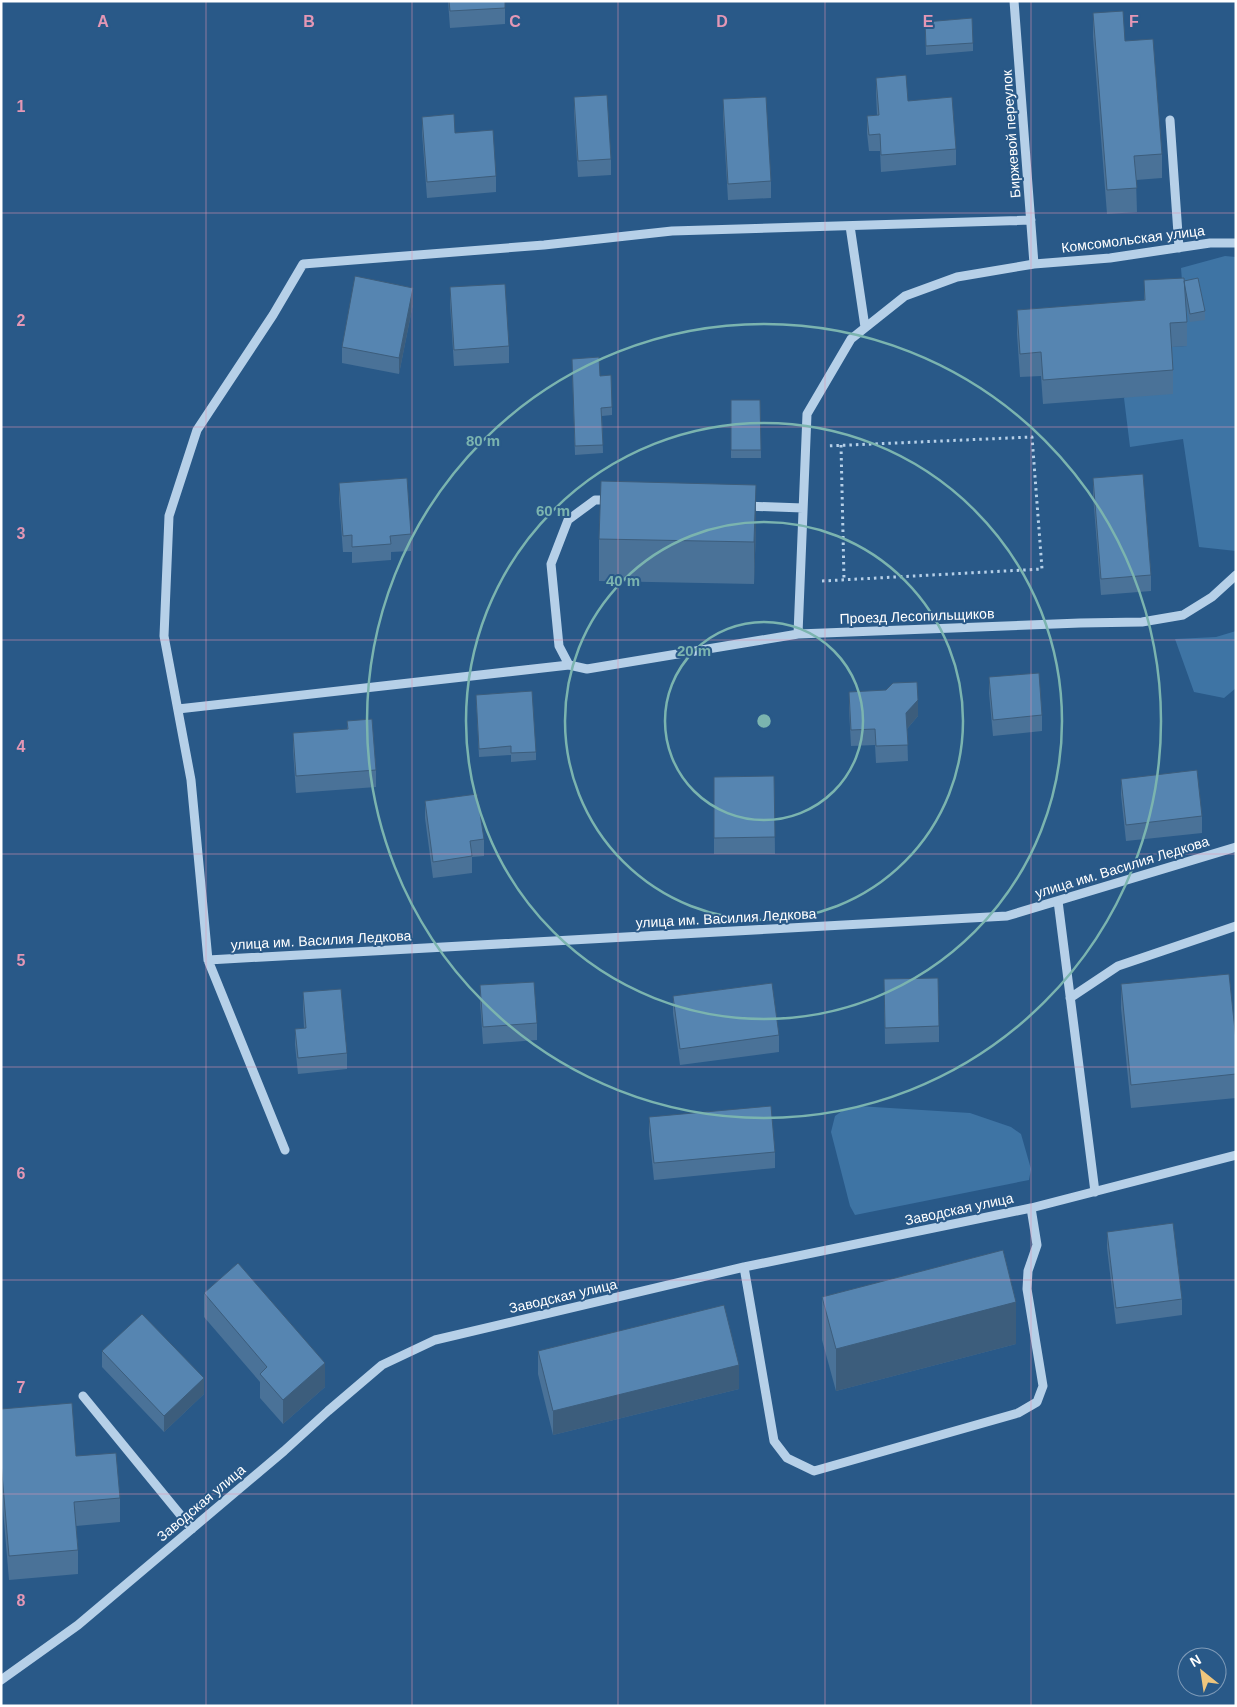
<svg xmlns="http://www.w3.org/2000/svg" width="1237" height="1707" font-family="Arial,sans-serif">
  <rect width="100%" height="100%" fill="#295988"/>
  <!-- green -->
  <path fill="#3e74a4" d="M1225,256l11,1v294l-37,-4 -16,-108 -53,8 -6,-49 46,-51 17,-1 -6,-78z
    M1236,631v57l-12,10 -30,-6 -19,-53 41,-2z
    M858,1106l112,7 41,14 10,7 10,35 -2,11 -174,35 -5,-9 -19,-74 4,-16 7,-5z"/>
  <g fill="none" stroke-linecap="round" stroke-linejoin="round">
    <!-- path -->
    <path stroke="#b6d0e8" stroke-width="3" stroke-dasharray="2.5 4" stroke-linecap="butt" d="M841,445l3,134
      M822,581l220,-12 -10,-132 -205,9"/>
    <!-- minor -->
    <path stroke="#b6d0e8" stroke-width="9" d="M1014,1l20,263
      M1170,120l9,128
      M850,226l15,101
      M610,500h-15l-27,20 -17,44 8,82 10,19 18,4 211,-35 282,-11 62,-1 41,-7 29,-18 24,-22
      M746,506l57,2
      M798,634l9,-220 44,-75 54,-43 52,-19 77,-13 76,-6 100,-15h26
      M178,709l391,-44
      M1058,901l37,291
      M208,960l799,-44 229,-69
      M1070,998l48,-32 118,-40
      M285,1150l-77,-190 -17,-180 -27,-144 5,-120 28,-86 76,-115 30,-51 241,-19 128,-14 359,-11
      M744,1267l30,174 13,17 27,13 204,-58 19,-11 6,-16 -16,-97 1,-18 9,-26 -6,-37
      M83,1396l109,133
      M1,1680l77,-55 206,-174 44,-40 54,-46 53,-25 309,-73 287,-59 205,-53"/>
  </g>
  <!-- wall -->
  <path fill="#4a7298" d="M448,1h57v23l-55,4z
    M1093,13l32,28 37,113v24l-26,2 1,32 -30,2 -14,-177z
    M925,22l48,21v8l-47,4z
    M876,78l32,23 48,48v16l-75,7 -1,-21h-11l-2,-18v-17l10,-1 -1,-21z
    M574,97l37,62v16l-33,2 -4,-64z
    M723,99l48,82v17l-43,2 -5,-84z
    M422,117l33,16 41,43v16l-69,6 -5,-65z
    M1144,280l40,1 21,30v9l-15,2 -5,-22 2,22v24l-15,1 1,23v24l-130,10 -2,-28 -21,1 -3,-43v-24l127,-9z
    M450,287l59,59v17l-55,3 -4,-62z
    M413,304l-14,70 -57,-11v-16z
    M572,367l28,9 12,31v8l-10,1 1,37 -28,2z
    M731,400h29l1,58h-30z
    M1093,478l58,97v16l-50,4 -8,-100z
    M339,483l72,51v17l-20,1v8l-39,3v-11h-9l-4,-53z
    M756,527l-2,57 -155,-3v-42z
    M989,677l53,38v16l-49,5 -4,-43z
    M849,692l69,24 -11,13 1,32 -32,2 -1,-18 -24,1 -2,-37z
    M476,695l60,57v8l-25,2v-7l-32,2z
    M347,721l29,49v17l-80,6 -3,-43v-17l54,-4z
    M774,776l1,78h-61v-77z
    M1121,779l81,37v17l-76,8 -5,-46z
    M425,801l59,38v17l-12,1v16l-39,5 -8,-60z
    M884,979l55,47v16l-54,2z
    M1121,984l115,56v58l-105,10 -10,-100z
    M480,985l57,38v17l-54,4 -3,-42z
    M303,992l44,61v16l-49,5 -3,-29v-16l9,-1 -1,-19z
    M673,996l106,39v17l-99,13 -7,-52z
    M649,1117l126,35v16l-121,12 -5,-46z
    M1107,1232l75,67v16l-66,9 -9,-76z
    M204,1293l121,94 -42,37 -23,-26v-16l-56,-65z
    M822,1297l194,47 -180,47 -14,-51z
    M102,1351l102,43 -40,38 -62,-65z
    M538,1351l201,38 -186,46 -15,-61z
    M1,1409l75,47 44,42v24l-44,4 2,24v24l-69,6 -8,-94z"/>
  <!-- shaded-wall -->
  <path fill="#3c5d7c" d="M413,288v16l-14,70v-16z
    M756,485v42l-2,57v-42z
    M918,700v16l-12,14v-17z
    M1016,1302v42l-180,47v-42z
    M325,1363v24l-42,37v-24z
    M739,1365v24l-186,46v-24z
    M204,1378v16l-40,38v-16z"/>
  <!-- building -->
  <path fill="#5685b1" stroke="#3c5d7c" d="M449,1h56v7l-55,3z
    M1123,11l2,30 28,-2 9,115 -28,2 3,32 -30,2 -14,-177z
    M972,18l1,25 -47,3 -1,-24z
    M906,75l2,26 44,-4 4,52 -75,6 -1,-21 -11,1 -2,-19 12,-1 -3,-37z
    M607,95l4,64 -33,2 -4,-64z
    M766,97l5,84 -43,3 -5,-85z
    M454,114l1,19 38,-3 3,46 -69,6 -5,-65z
    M355,276l58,12 -14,70 -57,-11z
    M1184,278l3,44 -17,1 3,47 -130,10 -2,-28 -21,2 -3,-44 128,-10 -1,-20z
    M1198,278l7,33 -15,3 -5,-27 -1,-6z
    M505,284l4,62 -55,4 -4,-63z
    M599,357l1,19 11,-1 1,32 -11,1 2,37 -28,1 -3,-87z
    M731,400h29l1,50h-30z
    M1143,474l8,101 -50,4 -8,-101z
    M407,478l4,56 -21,2 1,8 -39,3v-12l-9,1 -4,-53z
    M601,481l155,4 -2,57 -155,-3z
    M1039,673l3,42 -49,5 -4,-43z
    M917,682l1,18 -12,13 2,32 -32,1 -1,-17 -24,1 -2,-38 37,-2 7,-7z
    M532,691l4,61 -25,1v-7l-32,3 -3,-54z
    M372,719l4,51 -80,6 -3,-43 55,-4 -1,-8z
    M1197,770l5,46 -76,9 -5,-46z
    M774,776l1,61 -61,1v-61z
    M477,794l7,45 -14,2 2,15 -39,6 -8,-61z
    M1229,974l7,66v34l-105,11 -10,-101z
    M938,978l1,48 -54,2 -1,-49z
    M534,982l3,41 -54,4 -3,-42z
    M772,983l7,52 -99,14 -7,-53z
    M341,989l6,64 -49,5 -3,-29 11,-1 -3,-36z
    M771,1106l4,46 -121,11 -5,-46z
    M1173,1223l9,76 -66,9 -9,-76z
    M1003,1250l13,52 -180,47 -14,-52z
    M238,1263l87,100 -42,37 -23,-26 7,-7 -63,-74z
    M724,1305l15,60 -186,46 -15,-60z
    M142,1314l62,64 -40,38 -62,-65z
    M72,1403l4,53 40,-3 4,45 -46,4 4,48 -69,6 -8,-94v-53z"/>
  <!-- grid -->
  <path fill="none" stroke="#e497b5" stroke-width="1" stroke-opacity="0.55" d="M206,1v1705M412,1v1705M618,1v1705M825,1v1705M1031,1v1705M1,213h1235M1,427h1235M1,640h1235M1,854h1235M1,1067h1235M1,1280h1235M1,1494h1235"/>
  <!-- distance rings -->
  <g fill="none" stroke="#7bb4af" stroke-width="2.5">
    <circle cx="764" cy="721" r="99"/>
    <circle cx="764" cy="721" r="199"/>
    <circle cx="764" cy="721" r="298"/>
    <circle cx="764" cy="721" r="397"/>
  </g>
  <g text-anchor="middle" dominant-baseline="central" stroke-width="4" stroke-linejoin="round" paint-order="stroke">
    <!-- street labels -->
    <g font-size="14" fill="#fff" stroke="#295988">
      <text transform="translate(1011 134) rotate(-94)">Биржевой переулок</text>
      <text transform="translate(1133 239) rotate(-7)">Комсомольская улица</text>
      <text transform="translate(917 616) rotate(-2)">Проезд Лесопильщиков</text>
      <text transform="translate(1122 867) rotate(-17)">улица им. Василия Ледкова</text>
      <text transform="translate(726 918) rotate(-3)">улица им. Василия Ледкова</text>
      <text transform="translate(321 940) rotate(-3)">улица им. Василия Ледкова</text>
      <text transform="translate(959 1209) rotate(-12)">Заводская улица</text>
      <text transform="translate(563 1296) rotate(-13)">Заводская улица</text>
      <text transform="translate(201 1503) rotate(-40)">Заводская улица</text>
    </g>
  </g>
  <g font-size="16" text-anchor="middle" font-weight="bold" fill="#e497b5" stroke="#295988" stroke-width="4" stroke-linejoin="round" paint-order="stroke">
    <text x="103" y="27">A</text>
    <text x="309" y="27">B</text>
    <text x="515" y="27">C</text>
    <text x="722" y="27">D</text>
    <text x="928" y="27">E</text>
    <text x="1134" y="27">F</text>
    <text x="21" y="112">1</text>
    <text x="21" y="326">2</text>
    <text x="21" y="539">3</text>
    <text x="21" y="752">4</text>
    <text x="21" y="966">5</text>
    <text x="21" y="1179">6</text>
    <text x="21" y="1393">7</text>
    <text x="21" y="1606">8</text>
  </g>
  <circle cx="764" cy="721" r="8" fill="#7bb4af" stroke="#295988" stroke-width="2.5"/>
  <g font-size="15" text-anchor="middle" font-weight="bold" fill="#7bb4af" stroke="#295988" stroke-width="4" stroke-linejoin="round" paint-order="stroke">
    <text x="483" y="446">80 m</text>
    <text x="553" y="516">60 m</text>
    <text x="623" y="586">40 m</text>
    <text x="694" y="656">20 m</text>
  </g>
  <!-- border -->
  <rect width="1237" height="1707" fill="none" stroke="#ffffff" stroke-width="5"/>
  <!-- north arrow -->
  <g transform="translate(1202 1672) rotate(330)"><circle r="24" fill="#295988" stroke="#7f9bb8"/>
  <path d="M0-4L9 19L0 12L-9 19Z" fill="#efc67d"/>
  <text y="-8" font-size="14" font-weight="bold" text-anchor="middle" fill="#ffffff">N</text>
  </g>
</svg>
